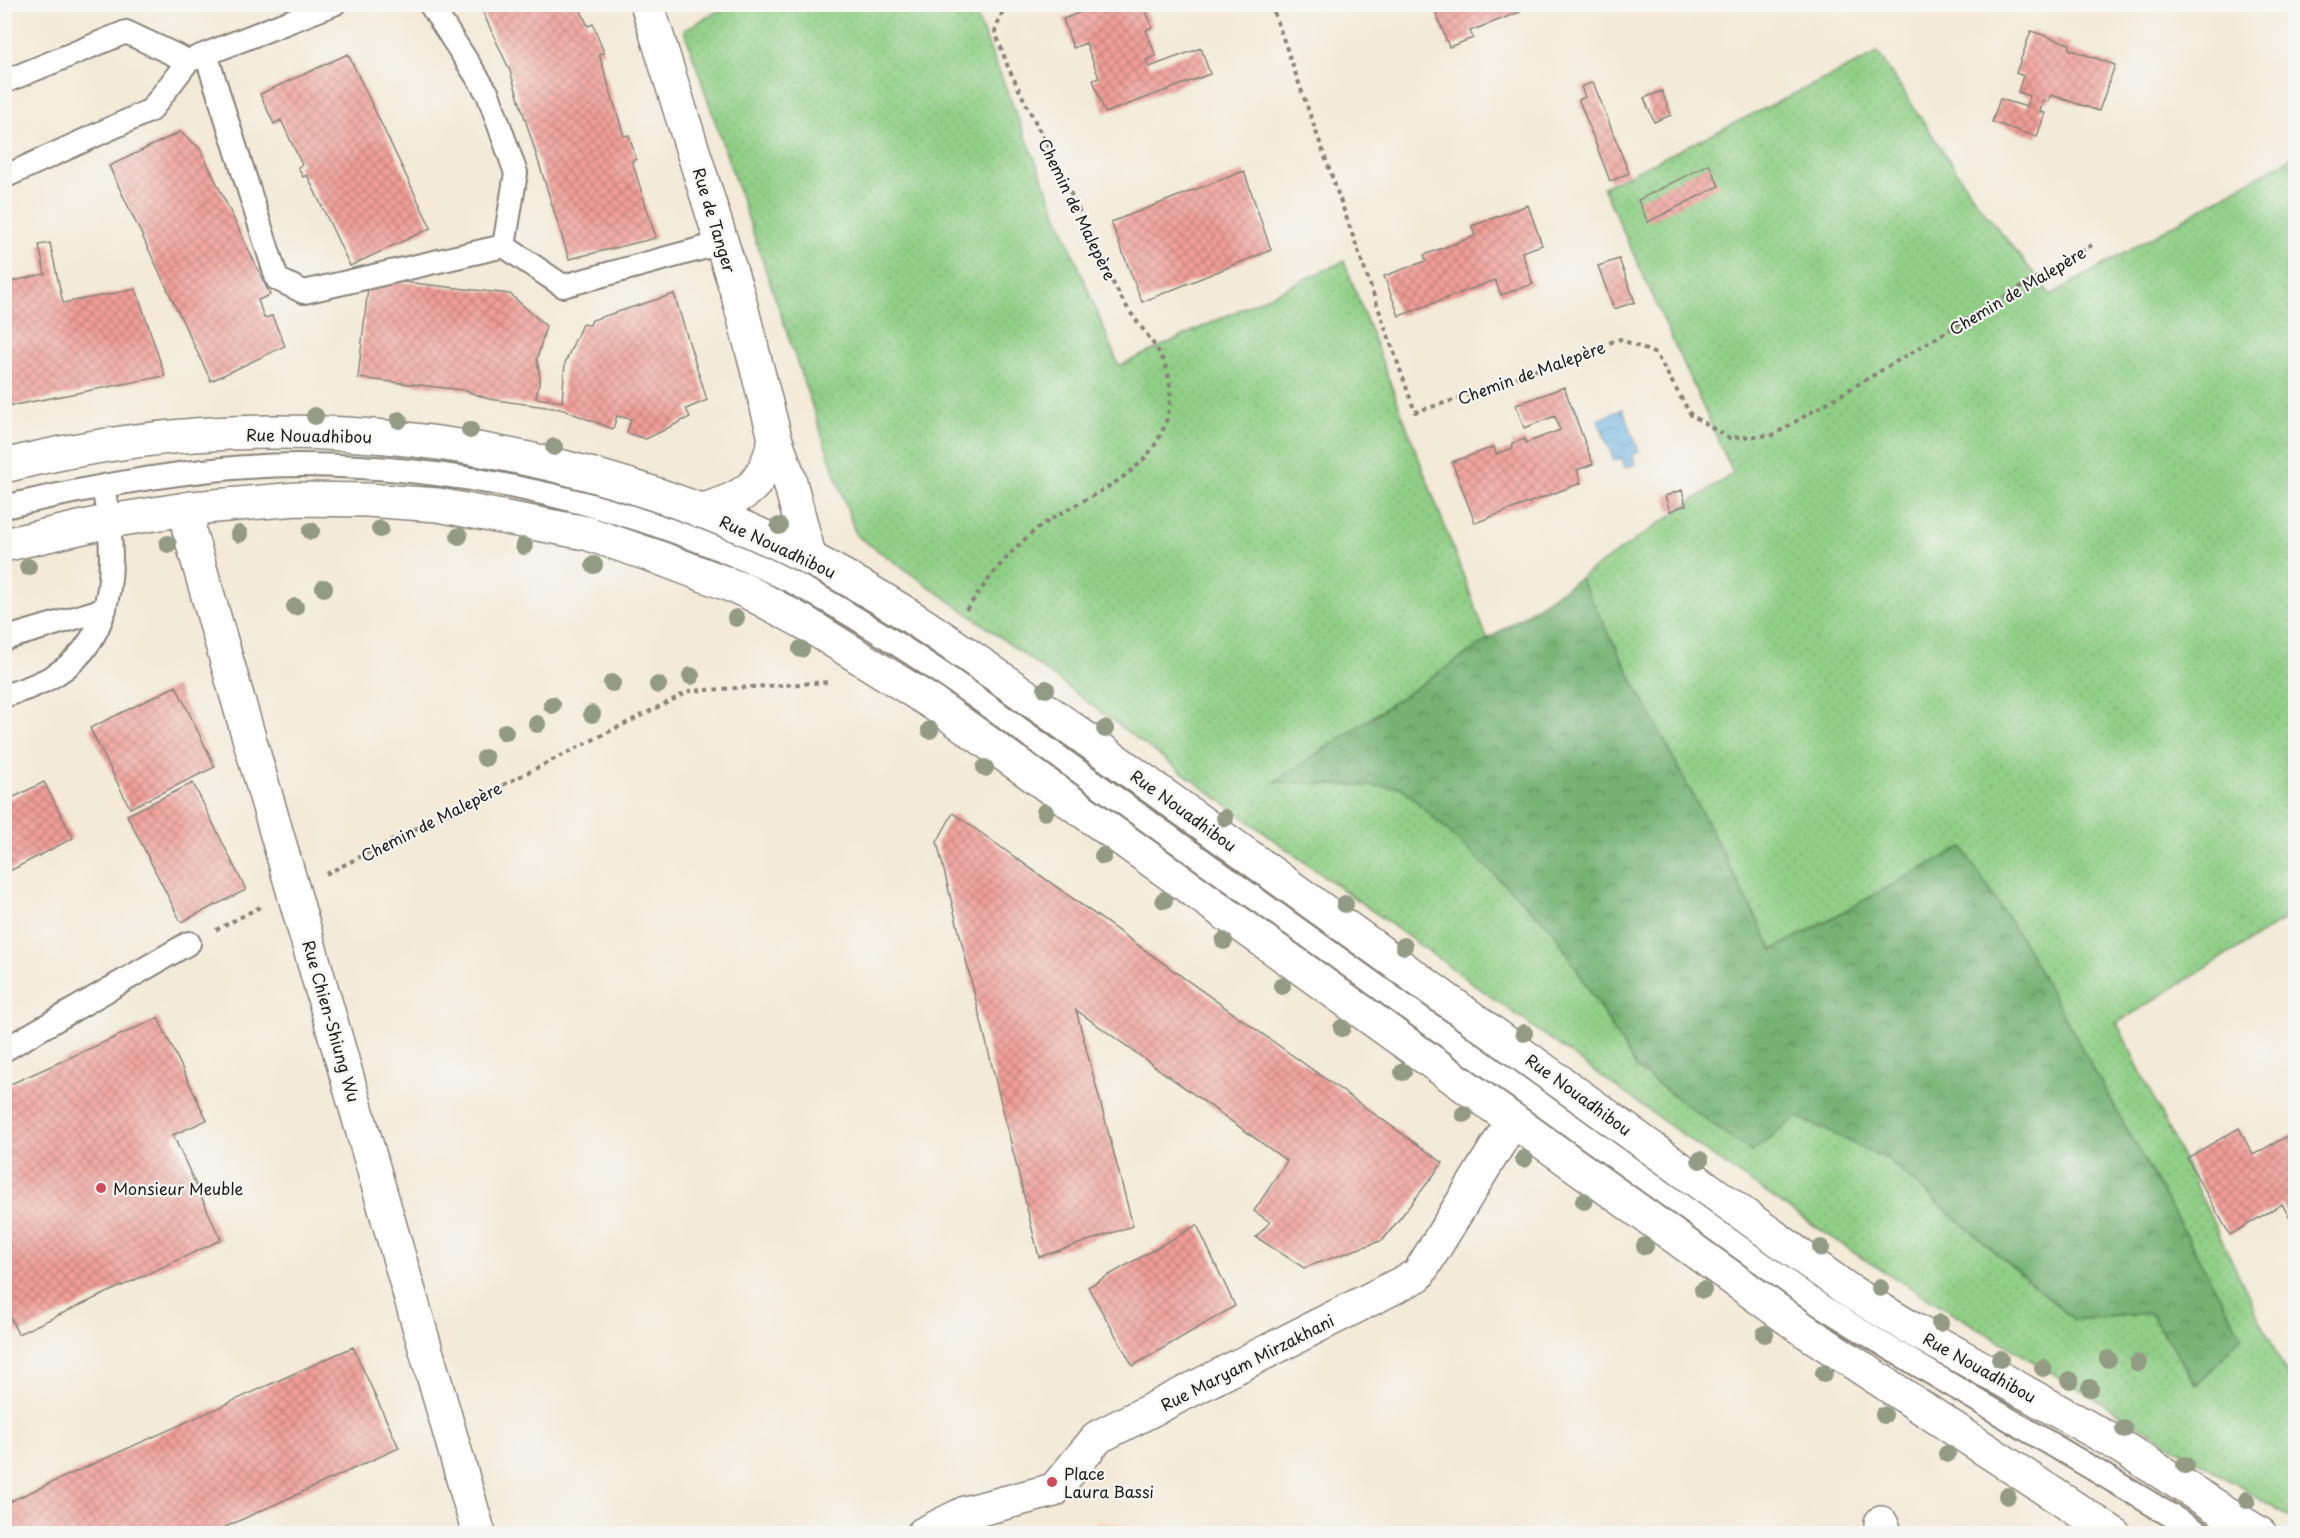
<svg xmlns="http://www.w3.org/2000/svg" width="2300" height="1538" font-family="'Playpen Sans',sans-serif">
  <defs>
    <pattern id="grass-dots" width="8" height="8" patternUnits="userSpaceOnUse" patternTransform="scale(1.5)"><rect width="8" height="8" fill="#90cf86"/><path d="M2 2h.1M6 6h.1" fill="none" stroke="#7cb173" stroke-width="1.8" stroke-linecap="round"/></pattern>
    <pattern id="forest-crowns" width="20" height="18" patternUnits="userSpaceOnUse" patternTransform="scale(1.5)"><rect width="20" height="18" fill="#74b273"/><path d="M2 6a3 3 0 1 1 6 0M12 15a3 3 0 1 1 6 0" fill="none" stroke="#5e905e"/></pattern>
    <pattern id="water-waves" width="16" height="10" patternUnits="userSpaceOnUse" patternTransform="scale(1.5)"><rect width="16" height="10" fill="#69b1e0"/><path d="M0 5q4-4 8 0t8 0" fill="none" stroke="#568fb5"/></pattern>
    <pattern id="building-cross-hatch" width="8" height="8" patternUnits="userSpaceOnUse" patternTransform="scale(1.5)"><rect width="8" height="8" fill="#f09e97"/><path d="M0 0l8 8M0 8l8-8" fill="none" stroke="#c2807a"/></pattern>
  </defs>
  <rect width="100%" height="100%" fill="#f6f6f2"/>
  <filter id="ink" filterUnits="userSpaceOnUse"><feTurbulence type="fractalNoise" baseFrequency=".0167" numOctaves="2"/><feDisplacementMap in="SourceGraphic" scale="12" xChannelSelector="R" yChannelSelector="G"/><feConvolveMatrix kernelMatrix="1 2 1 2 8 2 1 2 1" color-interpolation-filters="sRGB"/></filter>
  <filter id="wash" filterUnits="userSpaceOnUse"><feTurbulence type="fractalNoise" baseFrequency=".008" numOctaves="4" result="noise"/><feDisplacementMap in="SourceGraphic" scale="24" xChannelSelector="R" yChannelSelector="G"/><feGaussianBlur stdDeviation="1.35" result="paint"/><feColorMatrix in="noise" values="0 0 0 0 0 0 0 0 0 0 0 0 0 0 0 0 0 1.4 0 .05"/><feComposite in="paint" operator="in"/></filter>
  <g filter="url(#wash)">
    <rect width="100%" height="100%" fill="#f3ead7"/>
    <!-- built -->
    <path fill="#f2d4be" d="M1097,1519l56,14h-53z"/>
    <!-- grass -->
    <path fill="url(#grass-dots)" stroke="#567651" stroke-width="1.5" d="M746,5h226l147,361 225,-105 144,380 -212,141 125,4 152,144 84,139 161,48 89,42 187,161 76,-7 47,72 -235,-538 -189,103 -193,-372 153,-105 -130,-286 275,-134 98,148 75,94 244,-140v758l-178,110 178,369v128l-433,-262 -146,-99 -464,-335 -271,-201 -125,-88 -172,-505 30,-17z"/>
    <!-- forest -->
    <path fill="url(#forest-crowns)" stroke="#486748" stroke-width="1.5" d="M1580,578l193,372 189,-103 61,95 219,394 -45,49 -47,-72 -76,7 -187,-161 -89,-42 -47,35 -114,-83 -84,-139 -152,-143 -126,-5z"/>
    <!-- water -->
    <path fill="url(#water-waves)" stroke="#42667e" stroke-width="1.5" d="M1623,409l16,43 -7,3 3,9 -10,4 -3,-10 -8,3 -16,-41z"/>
    <g id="blocks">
      <!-- building -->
      <path fill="url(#building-cross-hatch)" d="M479,4h99l10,22 5,-2 11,29 -5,1 25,82 5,-1 7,24 -4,2 24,77 -87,21 -59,-188z
        M1102,4h41l9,23 -6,3 10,26 -10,4 3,7 52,-19 9,26 -105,39 -12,-33 6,-2 -13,-35 -13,5 -10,-29z
        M1433,5h84l3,7 -50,19 3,7 -24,9z
        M2031,31l39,13 -1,5 46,16 -16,46 -48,-16 -3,7 -5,-2 -3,12 5,1 -8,24 -45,-15 8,-23 27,8 3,-11 -12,-4 5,-16 -7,-3z
        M348,54l83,174 -81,38 -43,-91 -4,2 -5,-10 4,-2 -21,-45 -7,4 -14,-30z
        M1593,82l36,91 -19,8 -31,-81 6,-3 -4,-10z
        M1662,91l9,24 -17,7 -10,-24z
        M180,132l20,16 70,147 -12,5 6,18 8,-2 13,30 -74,35 -102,-215z
        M1709,164l10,22 -71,36 -10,-22z
        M1244,171l27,79 -129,52 -31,-80z
        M1528,205l14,40 -20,7 11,32 -32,11 -6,-15 -96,36 -15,-40 42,-15 -2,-6 51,-19 -3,-10z
        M50,243l13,60 73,-14 29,87 -161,31v-124l41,-9 -6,-29z
        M1619,259l16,43 -21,7 -16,-43z
        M369,278l141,16 36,32 -9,33 3,19 -4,20 26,4 3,-39 17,-39 8,1 2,-5 82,-26 33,106 -21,9 4,8 -44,22 -19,-6 4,-14 -14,-3 -4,13 -52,-20 -72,-10 -26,-9 -105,-12z
        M1564,387l29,77 -16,6 4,13 -106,40 -23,-61 42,-15 2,7 17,-6 -1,-5 13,-4 1,4 34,-13 -5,-14 -31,12 -8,-23z
        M1682,490l4,15 -16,6 -5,-15z
        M176,686l39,81 -85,41 -40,-80z
        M44,782l29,56 -69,36v-72z
        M193,783l53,107 -65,32 -54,-107z
        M953,813l490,350 -60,77 -79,28 -48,-31 14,-15 -16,-11 33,-50 -211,-151 57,216 -94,31 -102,-415z
        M158,1018l49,102 -34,15 48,105 -203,94 -14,-30v-217z
        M2239,1128l14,27 43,-24v98l-14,-25 -52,31 -29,-51 -14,-26z
        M1197,1225l38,81 -102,60 -45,-79z
        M353,1347l46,101 -189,86h-206v-30z"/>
    </g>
  </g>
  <g filter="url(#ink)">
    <use href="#blocks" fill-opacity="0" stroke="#88837a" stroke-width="1.5"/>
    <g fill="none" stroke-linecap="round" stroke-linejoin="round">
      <defs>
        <path id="service" d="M430,4l58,90 28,79 -12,73 59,40 159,-43
          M206,54l71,225 27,13 200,-46
          M4,82l122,-50 62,29 146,-57
          M4,177l147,-67 37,-49
          M4,507c94,-22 200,-42 297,-42 169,1 338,41 489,116 60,31 117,69 173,107l857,617c125,79 255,151 381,229
          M4,639l101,-30
          M4,696c18,-6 35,-11 51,-21 66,-40 61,-123 48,-188
          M4,1050l185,-107"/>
        <path id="minor" d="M647,4l91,291 37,143 14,40 21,81
          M192,508l-3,22 290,1004
          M700,511c45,-14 64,-23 75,-73
          M1881,1523l5,11
          M923,1534l42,-21 89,-23 44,-53 320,-162 95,-155"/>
        <path id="tertiary" d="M4,466c270,-68 555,-32 803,91 94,47 179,111 264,171l777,562 66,40 196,110 150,94
          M4,545l106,-24 82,-13 105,-9 70,1 71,5 148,28 71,24 89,34 59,32 129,81 873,628 307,202"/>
      </defs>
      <!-- service casing -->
      <use href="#service" stroke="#88837a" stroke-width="26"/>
      <!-- minor casing -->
      <use href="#minor" stroke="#88837a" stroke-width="36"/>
      <!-- tertiary casing -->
      <use href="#tertiary" stroke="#88837a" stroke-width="36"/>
      <!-- path -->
      <path stroke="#88837a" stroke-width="4" stroke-dasharray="4.5 4.5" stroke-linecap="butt" d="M1271,4l144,408 39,-12 166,-61 36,15 35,61 38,23 44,-3 319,-190
        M966,610c24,-33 49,-68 84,-90 28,-18 69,-35 92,-59 23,-24 33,-55 26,-87 -4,-22 -31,-50 -43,-70 -15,-24 -26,-52 -38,-77 -26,-54 -53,-107 -79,-160l-13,-36 8,-20 9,-7
        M326,874l364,-183 140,-9
        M216,930l44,-23"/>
      <!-- service -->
      <use href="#service" stroke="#fff" stroke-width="22"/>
      <!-- minor -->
      <use href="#minor" stroke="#fff" stroke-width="33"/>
      <!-- tertiary -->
      <use href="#tertiary" stroke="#fff" stroke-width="33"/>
    </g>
    <!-- trees -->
    <g fill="#939b84">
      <circle cx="315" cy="416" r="9"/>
      <circle cx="399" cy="420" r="9"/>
      <circle cx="470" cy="430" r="9"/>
      <circle cx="554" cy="447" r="9"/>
      <circle cx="779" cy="526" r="9"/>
      <circle cx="380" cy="529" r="9"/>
      <circle cx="311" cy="531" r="9"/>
      <circle cx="239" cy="534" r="9"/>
      <circle cx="459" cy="536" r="9"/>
      <circle cx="168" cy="544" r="9"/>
      <circle cx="524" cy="546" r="9"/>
      <circle cx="594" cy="565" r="9"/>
      <circle cx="28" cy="567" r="9"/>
      <circle cx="324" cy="588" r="9"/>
      <circle cx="295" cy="607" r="9"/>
      <circle cx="736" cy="618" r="9"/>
      <circle cx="801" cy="649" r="9"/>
      <circle cx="691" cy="676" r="9"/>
      <circle cx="612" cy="683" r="9"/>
      <circle cx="658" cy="685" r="9"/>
      <circle cx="1046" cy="689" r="9"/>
      <circle cx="552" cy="705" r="9"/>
      <circle cx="592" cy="714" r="9"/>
      <circle cx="537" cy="724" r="9"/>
      <circle cx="1105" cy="729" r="9"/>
      <circle cx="930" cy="730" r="9"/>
      <circle cx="505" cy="732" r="9"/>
      <circle cx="485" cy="758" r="9"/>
      <circle cx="985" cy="768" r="9"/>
      <circle cx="1045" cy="812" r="9"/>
      <circle cx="1225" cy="818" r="9"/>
      <circle cx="1103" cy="856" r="9"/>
      <circle cx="1164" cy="900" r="9"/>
      <circle cx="1345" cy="904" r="9"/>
      <circle cx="1224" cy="941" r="9"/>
      <circle cx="1404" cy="946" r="9"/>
      <circle cx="1282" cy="986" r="9"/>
      <circle cx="1342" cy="1028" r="9"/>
      <circle cx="1524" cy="1033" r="9"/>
      <circle cx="1403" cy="1072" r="9"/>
      <circle cx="1464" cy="1114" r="9"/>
      <circle cx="1524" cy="1159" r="9"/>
      <circle cx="1700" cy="1160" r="9"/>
      <circle cx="1584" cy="1201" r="9"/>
      <circle cx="1645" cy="1246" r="9"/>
      <circle cx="1821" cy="1248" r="9"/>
      <circle cx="1880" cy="1288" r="9"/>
      <circle cx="1703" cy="1290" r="9"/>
      <circle cx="1940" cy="1323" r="9"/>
      <circle cx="1765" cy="1334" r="9"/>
      <circle cx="2000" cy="1359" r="9"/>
      <circle cx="2108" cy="1359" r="9"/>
      <circle cx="2138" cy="1363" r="9"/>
      <circle cx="2043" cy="1368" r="9"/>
      <circle cx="1824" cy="1373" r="9"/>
      <circle cx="2070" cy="1380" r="9"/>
      <circle cx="2090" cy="1388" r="9"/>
      <circle cx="1884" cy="1415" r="9"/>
      <circle cx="2124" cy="1429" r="9"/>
      <circle cx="1947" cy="1454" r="9"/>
      <circle cx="2185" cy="1465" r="9"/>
      <circle cx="2007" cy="1496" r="9"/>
      <circle cx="2247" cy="1500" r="9"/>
    </g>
  </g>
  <!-- markers -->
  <g fill="#d1495b" stroke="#f6f6f2" stroke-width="2">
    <circle cx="101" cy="1188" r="6"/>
    <circle cx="1052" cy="1482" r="6"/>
  </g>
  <g text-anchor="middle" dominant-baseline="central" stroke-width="4.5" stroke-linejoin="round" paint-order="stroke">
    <!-- street labels -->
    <g font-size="16" fill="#1c1c1c" stroke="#f6f6f2">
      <text transform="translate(1078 209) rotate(64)">Chemin de Malepère</text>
      <text transform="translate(715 220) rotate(73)">Rue de Tanger</text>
      <text transform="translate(2017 290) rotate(-31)">Chemin de Malepère</text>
      <text transform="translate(1531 372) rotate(-20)">Chemin de Malepère</text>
      <text transform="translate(309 435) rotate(1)">Rue Nouadhibou</text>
      <text transform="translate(778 546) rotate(25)">Rue Nouadhibou</text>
      <text transform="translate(1184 810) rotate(36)">Rue Nouadhibou</text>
      <text transform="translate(431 821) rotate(-27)">Chemin de Malepère</text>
      <text transform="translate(332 1021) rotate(74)">Rue Chien-Shiung Wu</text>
      <text transform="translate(1579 1094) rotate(36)">Rue Nouadhibou</text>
      <text transform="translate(1247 1362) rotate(-27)">Rue Maryam Mirzakhani</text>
      <text transform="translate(1980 1367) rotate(29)">Rue Nouadhibou</text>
    </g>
    <!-- poi labels -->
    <g font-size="16" fill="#1c1c1c" stroke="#f6f6f2" text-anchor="start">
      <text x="113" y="1188">Monsieur Meuble</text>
      <text x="1064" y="1473">Place<tspan x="1064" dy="18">Laura Bassi</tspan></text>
    </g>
  </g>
  <!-- margin -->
  <rect width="2300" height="1538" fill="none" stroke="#f6f6f2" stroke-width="24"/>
</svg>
